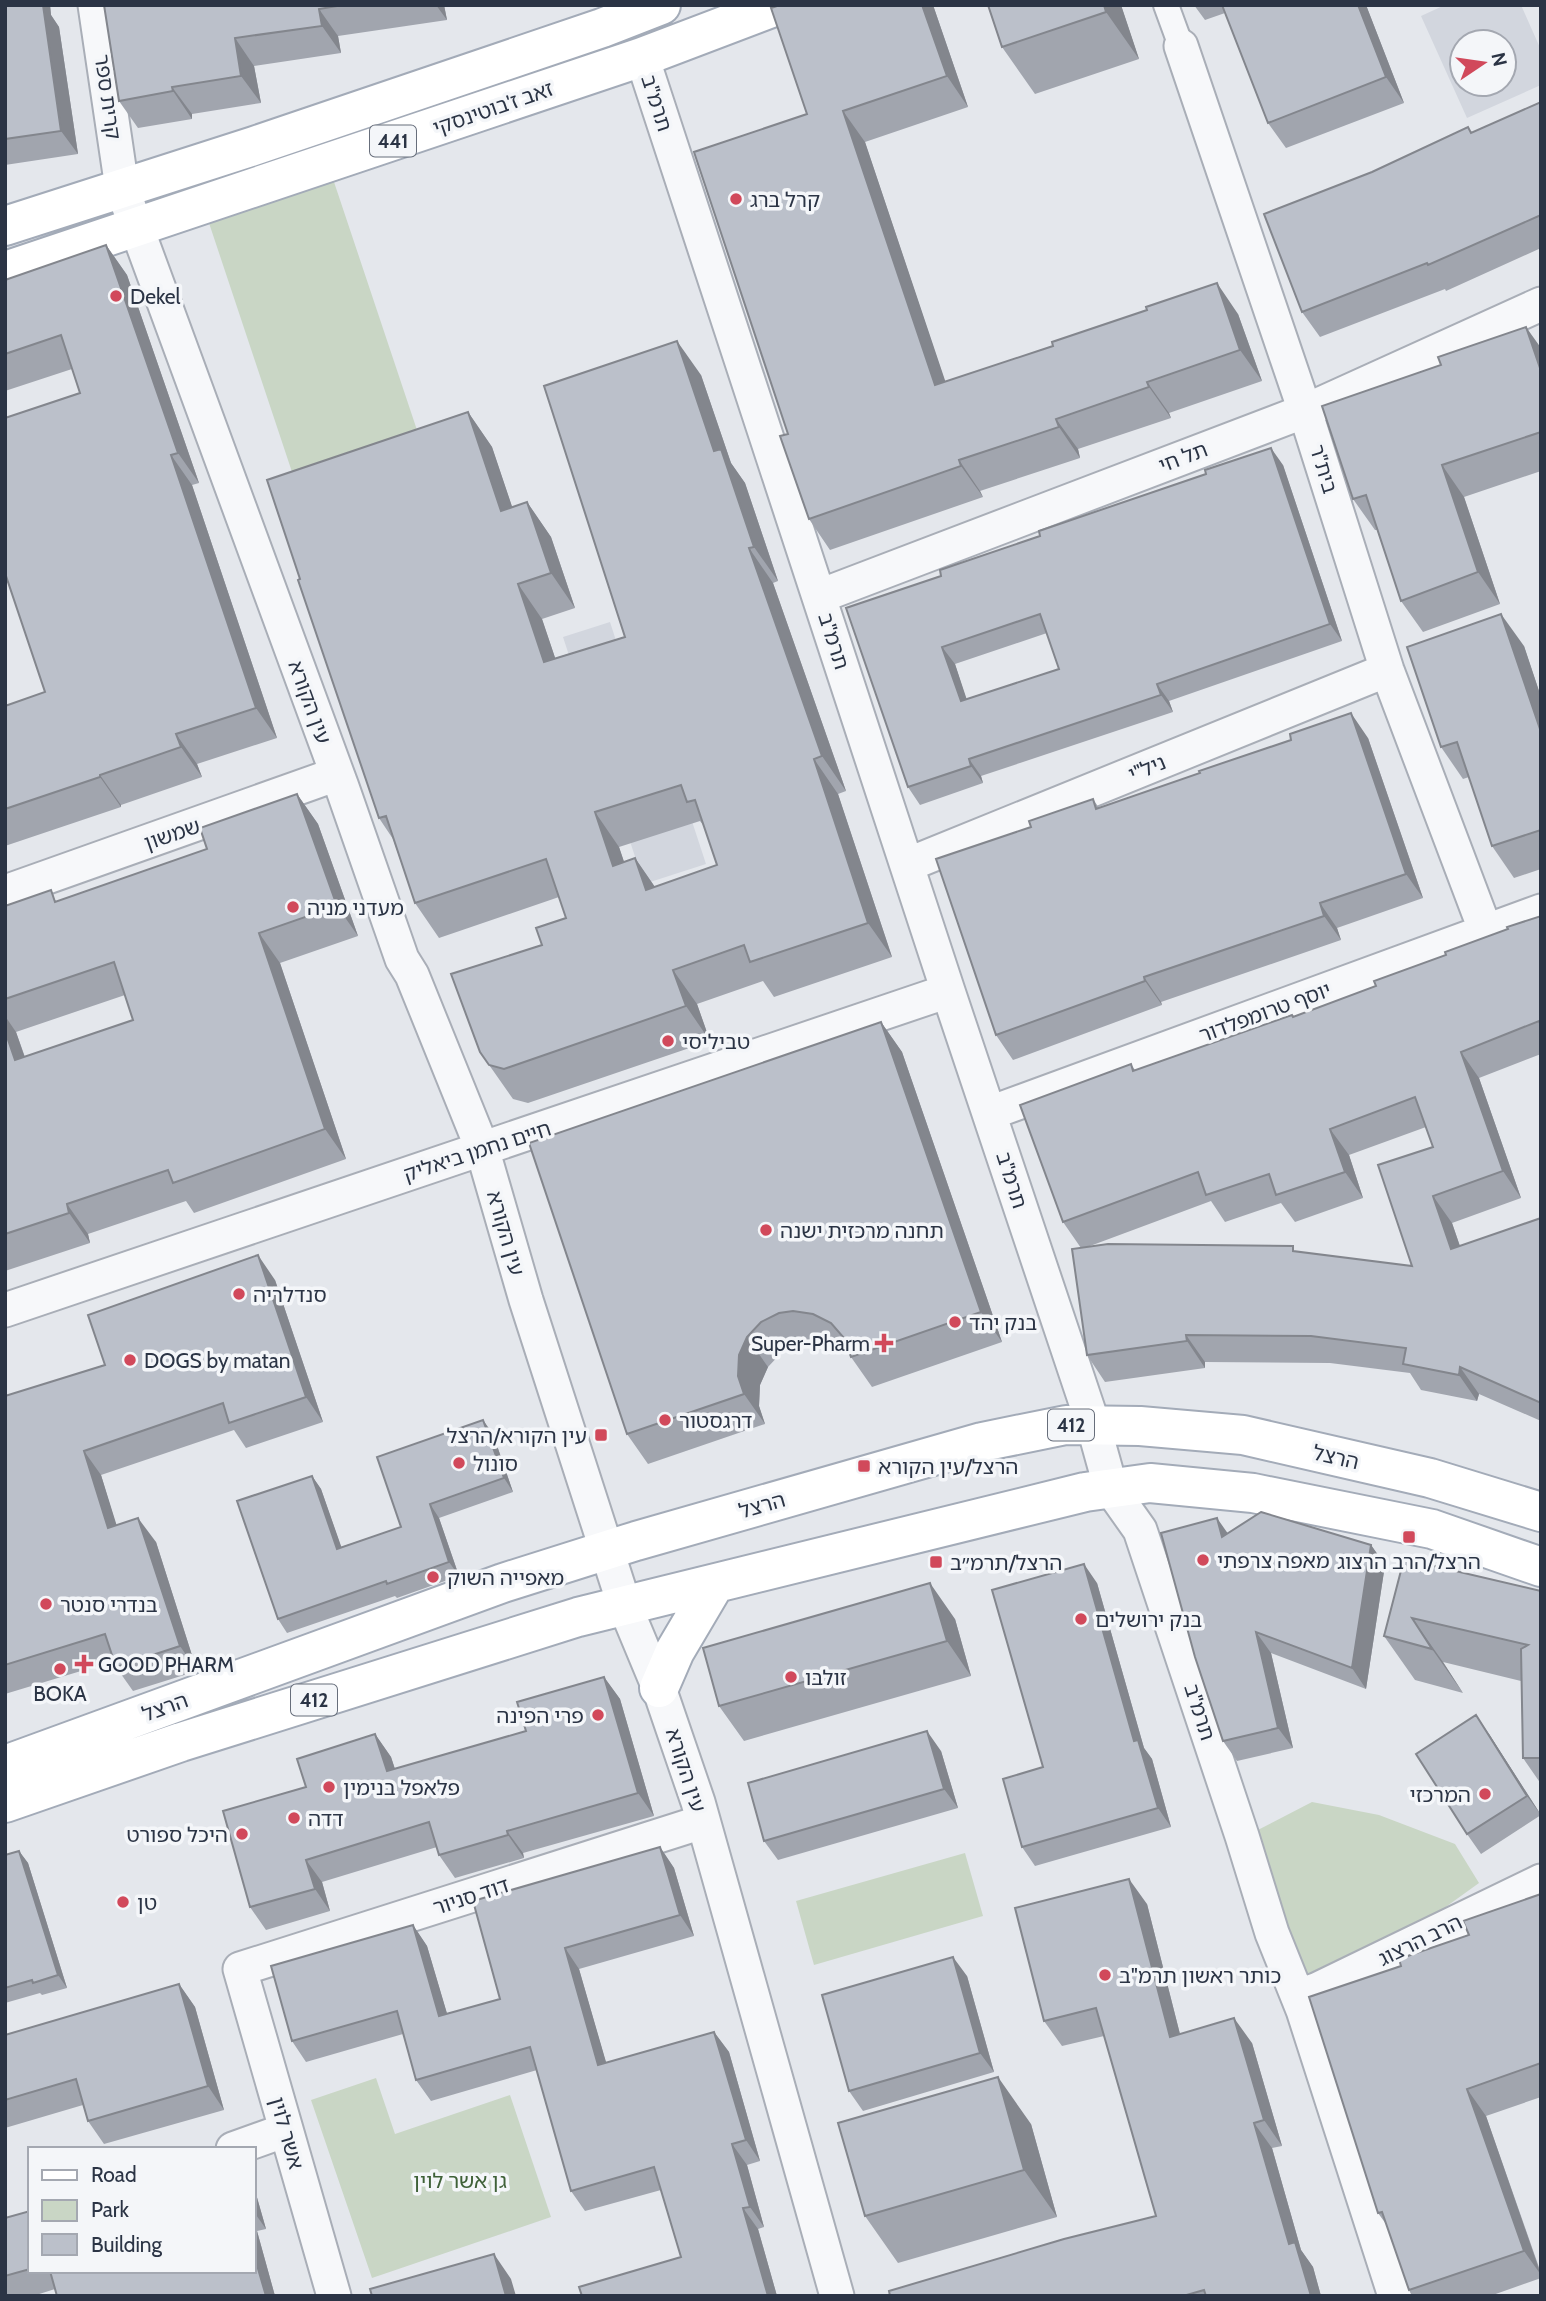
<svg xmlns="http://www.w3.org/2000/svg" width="1546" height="2301" font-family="Cabin,'Noto Sans Hebrew',sans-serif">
  <rect width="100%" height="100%" fill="#e4e7ec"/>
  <!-- built -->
  <path fill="#d2d6de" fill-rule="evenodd" d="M1445,5h76l20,45v35l-74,33 -46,-102zM1462,42h42v42h-42z
    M610,622l21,65 15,-6 60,183 -62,20 -81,-247z"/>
  <!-- green -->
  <path fill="#c9d6c5" d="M332,176l89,266 -125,42 -90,-270z
    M1312,1802l67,13 76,29 24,39 -57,41 -122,55 -48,-146z
    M965,1853l18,63 -169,49 -18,-64z
    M376,2078l19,56 115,-39 41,122 -179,61 -61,-178z"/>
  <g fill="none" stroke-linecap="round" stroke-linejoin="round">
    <defs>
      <path id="pedestrian" d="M1166,5l15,41"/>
      <path id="minor" d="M95,5l27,183 220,599 60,172 10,16 70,173 44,152 98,304 35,84 39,114 139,494
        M1181,46l124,365 82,259 99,262
        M642,57l306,934 145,433 18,65 29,41 102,306 30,97 31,77 92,286
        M820,596l485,-185 236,-107
        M907,865l480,-195
        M5,892l332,-118
        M990,1113l551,-202
        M5,1310c314,-107 629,-210 943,-319
        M1298,1996l18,-6 225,-109
        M233,2149l53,-19
        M334,2296l-94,-327 462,-147"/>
      <path id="primary" d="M5,226l249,-80 348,-118 59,-23
        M5,271l637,-214 137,-52
        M659,1688l16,-37 39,-66
        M5,1765l498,-182 133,-42 346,-99 84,-17 74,1 103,9 187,43 111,34
        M5,1803l176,-61 397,-125 507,-125 65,-9 103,10 179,36 109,38"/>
    </defs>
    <!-- pedestrian casing -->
    <use href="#pedestrian" stroke="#a9aeb7" stroke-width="28"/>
    <!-- minor casing -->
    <use href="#minor" stroke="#a9aeb7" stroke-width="37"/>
    <!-- primary casing -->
    <use href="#primary" stroke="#a3abb8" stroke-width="42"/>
    <!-- pedestrian -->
    <use href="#pedestrian" stroke="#f7f8fa" stroke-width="24"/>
    <!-- minor -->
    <use href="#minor" stroke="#f7f8fa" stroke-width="33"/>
    <!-- primary -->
    <use href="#primary" stroke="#fff" stroke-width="38"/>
  </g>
  <!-- wall -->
  <path fill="#a1a5ae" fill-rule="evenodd" d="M5,5h45l1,10 8,12 19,127 -73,11z
    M104,5h340l3,15 -109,16 3,17 -87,13 7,37 -69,11v5l-54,9 -19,-27z
    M933,5l35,102 -103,35 80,240 293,-68 24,67 -93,32 2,5 -93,31 2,9 -100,33 3,6 -153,53 -21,-31 -2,-405z
    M1121,5l18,54 -104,35 -33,-47z
    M1194,5h172l38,98 -118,45 -18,-25 -43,-110 -20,7z
    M1541,102v146l-95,43 -1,-2 -125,48 -18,-25 170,-179z
    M106,245l21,30 72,208 -7,2 85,253 -80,26 5,13 -81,28v2l-116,39v-140l40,-14 35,-299 -8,-24 -67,22v-111z
    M1541,348v123l-77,26 36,107 -77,28 -22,-31 -24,-71h-2l-22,-31z
    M701,375l30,88 14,20 33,98 -5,2 73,208 -8,3 54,163 -118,40 -11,-16 -66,23 13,37 -182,62 -15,-4 -33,-47 62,-107 24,-27 -7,-21 -120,41 -24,-35 -22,-64 -14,-21 -79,-239 168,-167 24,35 20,60 15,-5 24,35 24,71 -33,11 13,39 70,-21zM700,821l4,5 13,39 -62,22 -20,-29 -11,4 -5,-15z
    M1283,465l59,176 -173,60 4,11 -192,64 2,7 -63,22 -12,-18 -62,-179zM1047,633l12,36 -93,30 -11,-35z
    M1524,646l17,51v172l-27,9 -22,-32 -23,-69 -6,2 -22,-32z
    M1368,738l55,160 -86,30 4,12 -180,62 1,3 -149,55 -17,-25 35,-208 62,-28 6,9z
    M297,794l21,30 40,112 -78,27 66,196 -152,54 -8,-12 -98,33 2,9 -85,28v-365l53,-5 149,-52zM125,995l8,25 -108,37 -9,-25z
    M1541,916v138l-62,24 42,120 -69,25 8,23 81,-28v203l-62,-27 -2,7 -56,-11 -11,-17 -80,-10 -125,-1v6l-100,14 -18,-27 -6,-107 -18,-26 68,-158 4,6 158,-53 83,-31 70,-31zM1426,1127l7,20 -21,119 -115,-14 -207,-6 121,-45 14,21 56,-19 14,19 68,-24 -14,-43z
    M881,1022l21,30 100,290 -130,45 -21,-30 -2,-5 -15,-8 -20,-3 -14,2 -18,9 -14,15 -8,18 -1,21 6,18 -117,40 -21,-30z
    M275,1280l48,142 -77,26 -12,-18 -133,45 15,50 40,17 41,129 -64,20 -17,-24 -2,-6 -109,33v-298l100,-31z
    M493,1434l20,58 -74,26 20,58 -62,22 -2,-2 -108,37 -9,-14 34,-143 9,13 20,58 60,-20z
    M1228,1534l143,11 14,20 -19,124 -95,-36 22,95 -56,13 -14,-20z
    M1404,1559l137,32v193l-18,-26 -2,-77 -78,-19 20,31 -48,-13 -31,-44z
    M1097,1583l47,165 8,11 19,68 -136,39 -13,-19 21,-80z
    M955,1619l16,57 -227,65 -25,-35z
    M604,1677l16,22 34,117 -131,37 1,5 -69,20 -16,-23 -2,-8 -115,35 8,29 -64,19 -16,-23 56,-120 69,-53 16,23 4,12 131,-38z
    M1489,1734l52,81 -60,39 -14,-20z
    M941,1751l17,57 -180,52 -14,-19z
    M660,1847l14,21 20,68 -115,33 27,94 108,-31 15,20 31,109 -13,4 17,62 -6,2 19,67h-195l99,-39 -20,-67 -76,21 -14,-20 -34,-121 -106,31 -15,-21 -13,-46 -97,28 -14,-21 121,-116 14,21 20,68 53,-15z
    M19,1851l9,12 39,125 -25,7 -2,-2 -35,10v-148z
    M1541,1894v203l-55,19 55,157v5l-51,18h-78l-3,-6 -23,-66 -8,-11 23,-247 68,-31z
    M1147,1904l33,130 72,9 30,103 -10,2 29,102 12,17 8,29h-431l266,-80 -52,-180 -42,10 -18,-25z
    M967,1976l27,96 -131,39 -14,-20z
    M179,1984l16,23 29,103 -120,34 -16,-23 -5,-16 -78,23v-93z
    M1031,2124l26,93 -159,46 -33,-47z
    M254,2187l12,42 -9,2 18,65h-218l-2,-7 -22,7h-28v-78l25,-7v60h224z"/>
  <!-- shaded-wall -->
  <path fill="#83868d" d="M37,5h13l1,10 8,12 19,127 -17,-23z
    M436,5h8l3,15z
    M922,5h11l35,102 -21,-31z
    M1104,5h17l18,54 -33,-47z
    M1358,5h8l38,98 -18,-26z
    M319,9l19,27 3,17 -19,-27z
    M235,38l19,28 7,37 -20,-27z
    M172,87l20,27v5l-19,-28z
    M843,111l22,31 92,274 -22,-31z
    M106,245l21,30 72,208 -21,-30z
    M1217,283l21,31 24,67 -22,-31z
    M1526,327l15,21v23z
    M677,341l24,34 30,88 14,20 33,98 -24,-34 -40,-96z
    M1147,382l22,31 2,5 -22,-31z
    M468,412l24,35 33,98 -24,-34z
    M1056,419l22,30 2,9 -21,-31z
    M1271,448l12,17 59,176 -12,-17z
    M171,455l21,30 85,253 -21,-30z
    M959,460l21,31 3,6 -22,-31z
    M1442,465l22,32 36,107 -22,-32z
    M527,502l24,35 24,71 -24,-35z
    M749,548l24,35 73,208 -24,-35z
    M518,584l24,35 26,77 -24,-34z
    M1501,614l23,32 17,51v35z
    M942,647l13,17 18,54 -12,-17z
    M1157,684l12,17 4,11 -12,-17z
    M1351,713l17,25 55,160 -17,-24z
    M176,734l21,30 5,13 -21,-30z
    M814,759l24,35 54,163 -24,-34z
    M969,759l12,17 2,7 -12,-17z
    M100,775l21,30v2l-21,-30z
    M297,794l21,30 40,112 -21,-30z
    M595,812l24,35 18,53 -24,-34z
    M635,858l24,35 -13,-3z
    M1320,903l17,25 4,12 -17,-24z
    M259,933l21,30 66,196 -21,-30z
    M673,970l24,34 13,37 -24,-35z
    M1144,977l17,25 1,3 -17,-24z
    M5,1016l11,16 20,58 -21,-30 -10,-29z
    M881,1022l21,30 100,290 -21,-30z
    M1461,1052l18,26 42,120 -18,-27z
    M1330,1129l19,26 14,43 -18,-26z
    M1433,1196l19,27 18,53 -19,-27z
    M67,1204l21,30 2,9 -21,-30z
    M258,1255l17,25 48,142 -17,-25z
    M1186,1335l19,27v6l-18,-27z
    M747,1337l21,30 -8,18 -1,21 6,18 -21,-30 -6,-18 1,-21z
    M1460,1367l19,27 -2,7 -18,-26z
    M483,1420l10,14 20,58 -9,-14z
    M84,1451l17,24 24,77 -17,-24z
    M312,1476l9,13 26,74 -10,-14z
    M430,1504l9,14 20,58 -10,-14z
    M138,1518l18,24 41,129 -17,-25z
    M1217,1518l14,20 -9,-1z
    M1371,1545l14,20 -19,124 -14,-21z
    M1084,1564l13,19 47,165 8,11 19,68 -13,-19 -24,-67z
    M930,1583l25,36 16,57 -24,-35z
    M1412,1618l31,44 20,31 -31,-44z
    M1256,1632l15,21 22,95 -15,-20z
    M604,1677l16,22 34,117 -16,-23z
    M1476,1715l13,19 52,81 -14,-19z
    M927,1731l14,20 17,57 -14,-19z
    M375,1734l16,23 12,37 -16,-23z
    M507,1831l16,22 1,5 -16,-23z
    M660,1847l14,21 20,68 -14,-21z
    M19,1851l9,12 39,125 -9,-13z
    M306,1860l16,22 8,29 -15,-22z
    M1129,1879l18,25 40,158 -17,-25z
    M413,1925l14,21 27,91 -15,-21z
    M565,1948l14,21 34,117 -15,-21z
    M953,1957l14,19 27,96 -14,-19z
    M179,1984l16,23 29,103 -16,-24z
    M1234,2018l18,25 30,103 -18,-26z
    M714,2032l15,20 31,109 -14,-21z
    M998,2077l33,47 26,93 -33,-47z
    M1467,2089l19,27 55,159 -17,-24z
    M1254,2123l18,25 29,102 12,17 8,29h-10l-22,-52z
    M732,2144l15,21 17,62 -14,-20z
    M254,2187l12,42 -12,-17z
    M743,2208l15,21 19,67h-9z
    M254,2227l3,4 18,65h-9l-12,-41z
    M494,2254l17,25 5,17h-10z"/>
  <!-- building -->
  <path fill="#bbc0ca" stroke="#83868d" stroke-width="2" fill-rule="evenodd" d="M5,5h38l18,126 -56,8z
    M104,5h239l-24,4 3,17 -87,12 6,38 -69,11 1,4 -54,10z
    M780,5h142l25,71 -104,35 92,274 118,-39 -1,-4 95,-32 -1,-3 71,-24 23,67 -93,32 2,5 -93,32 3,8 -100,33 2,6 -152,53 -29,-83 8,-2 -94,-282 113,-38 -36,-106z
    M988,5h116l2,7 -104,35z
    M1222,5h136l28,72 -118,46z
    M1541,102v113l-113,50 -1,-2 -125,49 -38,-98 108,-42 96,-45 3,6z
    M106,245l72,208 -7,2 85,253 -80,26 5,13 -81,28v2l-95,32v-103l40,-14 -40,-119v-155l75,-25 -19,-58 -56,19v-74z
    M1526,327l15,44v61l-99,33 36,107 -77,29 -35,-106 -13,4 -31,-93 119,-41 -3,-8z
    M677,341l37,110 7,-2 33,98 -5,1 73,208 -8,3 54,164 -118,39 -6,-17 -71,25 13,36 -182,63 -15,-4 -9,-13 -29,-78 91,-29 -6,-17 30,-10 -20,-59 -131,44 -29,-87 -7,2 -81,-238 2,-1 -33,-99 201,-68 33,99 26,-9 24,71 -33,11 26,78 81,-25 -81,-251zM681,785l6,17 8,-2 22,65 -71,25 -11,-32 -22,8 -18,-54z
    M1271,448l59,176 -173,60 4,11 -192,64 2,7 -63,21 -62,-179 95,-32 -1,-6 100,-34 -1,-5 167,-57 -1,-4zM1040,614l19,55 -98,32 -19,-54z
    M1501,614l40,118v98l-49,16 -35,-104 -16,5 -34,-100z
    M1351,713l55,161 -86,29 4,13 -180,61 1,4 -149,54 -60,-176 95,-32 -2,-6 64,-22 3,10 104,-36 -1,-2 92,-31 -1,-6z
    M297,794l40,112 -78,27 66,196 -152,54 -5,-13 -101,34 2,9 -64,21v-203l10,29 118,-40 -19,-58 -109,37v-93l46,-16 4,12 152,-53 -7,-21z
    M1541,916v110l-2,-5 -78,31 42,119 -70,25 18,53 90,-31v185l-81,-36 -1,8 -56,-11 3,-16 -95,-12 -125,-1 1,6 -100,14 -15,-106 36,-5 185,2v5l119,15 -34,-101 55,-18 -18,-50 -85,32 15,43 -69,23 -7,-21 -63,21 -8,-23 -135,50 -43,-117 111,-41 2,7 159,-56 1,2 83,-31 -2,-5 72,-26 -1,-3 63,-23 -1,-2z
    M881,1022l100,290 -130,45 -7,-19 -13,-15 -18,-9 -20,-3 -14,2 -18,9 -14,15 -8,18 -1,21 6,18 -117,40 -98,-291z
    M258,1255l48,142 -77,26 -6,-20 -139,48 24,77 30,-10 42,128 -64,21 -11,-33 -100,31v-269l100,-31 -17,-50z
    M483,1420l21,58 -74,26 19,58 -62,22 -1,-3 -108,38 -41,-118 75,-25 25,73 64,-22 -24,-70z
    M1261,1512l110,33 -19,123 -96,-36 22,96 -55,13 -28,-84 -34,-124 56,-15 5,19z
    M1404,1559l137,32v167h-18l-2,-109 7,-4 -116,-27 20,31 -48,-13z
    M1084,1564l50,177 4,-1 20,68 -136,39 -19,-68 40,-12 -51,-177z
    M930,1583l17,58 -228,65 -16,-58z
    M604,1677l34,116 -131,38 1,4 -69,20 -10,-33 -123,38 9,29 -65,18 -27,-96 83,-24 -9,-28 78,-25 12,37 139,-40 -9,-29z
    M1476,1715l51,81 -60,38 -51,-80z
    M927,1731l17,58 -180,52 -16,-58z
    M660,1847l20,68 -115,33 33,117 116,-33 32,108 -14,4 18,63 -7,1 25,88h-186l-3,-9 102,-30 -27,-90 -83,24 -41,-144 -114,33 -19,-69 -105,30 -21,-75 142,-41 26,91 61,-17 -27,-98z
    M19,1851l39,124 -25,8 -1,-3 -27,8v-133z
    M1129,1879l41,158 64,-19 30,102 -10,3 35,121 6,-2 16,54h-105l-2,-6 -21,6h-293l-1,-5 175,-52 92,-23 -60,-208 -52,13 -29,-113z
    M1541,1894v169l-74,26 57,162 -115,39 -27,-78 -4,1 -69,-216 92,-31 -2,-7 70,-24 -6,-14z
    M953,1957l27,96 -131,38 -27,-96z
    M179,1984l29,102 -120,35 -12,-42 -71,21v-65z
    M998,2077l26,93 -159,46 -27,-93z
    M30,2211v58l-25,7v-58z
    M494,2254l12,42h-134l-2,-7z
    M254,2255l12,41h-209l-7,-25h204z"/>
  <!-- markers -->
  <g fill="#d1495b" stroke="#f4f6f9" stroke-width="2.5">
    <circle cx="736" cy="199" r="7"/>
    <circle cx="116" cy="296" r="7"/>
    <circle cx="293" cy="907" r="7"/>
    <circle cx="668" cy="1041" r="7"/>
    <circle cx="766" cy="1230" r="7"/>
    <circle cx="239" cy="1294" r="7"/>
    <circle cx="955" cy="1322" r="7"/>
    <path d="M880.5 1332.5h7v7h7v7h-7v7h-7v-7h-7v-7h7z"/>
    <circle cx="130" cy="1360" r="7"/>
    <circle cx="665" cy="1420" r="7"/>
    <rect x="594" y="1428" width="14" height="14" rx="3.5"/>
    <circle cx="459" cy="1463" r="7"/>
    <rect x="857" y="1459" width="14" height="14" rx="3.5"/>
    <rect x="1402" y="1530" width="14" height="14" rx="3.5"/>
    <circle cx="1203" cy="1560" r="7"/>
    <rect x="929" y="1555" width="14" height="14" rx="3.5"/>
    <circle cx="433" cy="1577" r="7"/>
    <circle cx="46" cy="1604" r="7"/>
    <circle cx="1081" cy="1619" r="7"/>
    <path d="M80.5 1653.5h7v7h7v7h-7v7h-7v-7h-7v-7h7z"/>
    <circle cx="60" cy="1669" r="7"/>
    <circle cx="791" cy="1677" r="7"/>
    <circle cx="598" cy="1715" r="7"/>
    <circle cx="329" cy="1787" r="7"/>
    <circle cx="1485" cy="1794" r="7"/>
    <circle cx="294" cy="1818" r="7"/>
    <circle cx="242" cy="1834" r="7"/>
    <circle cx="123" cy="1902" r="7"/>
    <circle cx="1105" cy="1975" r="7"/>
  </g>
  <g text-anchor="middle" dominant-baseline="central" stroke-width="7" stroke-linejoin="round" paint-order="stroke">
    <!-- shield labels -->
    <g fill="#f4f6f9" stroke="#676e7b" stroke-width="2">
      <rect x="370" y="125.5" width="46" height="31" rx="5"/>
      <rect x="1048" y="1409.5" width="46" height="31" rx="5"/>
      <rect x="291" y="1684.5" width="46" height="31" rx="5"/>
    </g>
    <g font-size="19" font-weight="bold" fill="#2b3445">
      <text x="393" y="141">441</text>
      <text x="1071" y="1425">412</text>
      <text x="314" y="1700">412</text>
    </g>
    <!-- street labels -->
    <g font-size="21" fill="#2b3445" stroke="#f4f6f9">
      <text transform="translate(108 97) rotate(82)">קרית ספר</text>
      <text transform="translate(657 103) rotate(72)">תרמ"ב</text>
      <text transform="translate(493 108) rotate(-19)">זאב ז'בוטינסקי</text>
      <text transform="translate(1183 457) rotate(-21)">תל חי</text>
      <text transform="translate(1324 469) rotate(73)">בית"ר</text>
      <text transform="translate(834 641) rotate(72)">תרמ"ב</text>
      <text transform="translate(310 702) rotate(70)">עין הקורא</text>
      <text transform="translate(1147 768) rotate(-22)">ניל"י</text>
      <text transform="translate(172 834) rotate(-19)">שמשון</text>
      <text transform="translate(1265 1012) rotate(-20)">יוסף טרומפלדור</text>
      <text transform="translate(477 1151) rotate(-18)">חיים נחמן ביאליק</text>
      <text transform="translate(1012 1180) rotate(72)">תרמ"ב</text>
      <text transform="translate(506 1233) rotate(74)">עין הקורא</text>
      <text transform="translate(1336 1457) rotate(13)">הרצל</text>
      <text transform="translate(762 1505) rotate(-16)">הרצל</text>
      <text transform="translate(165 1707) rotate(-20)">הרצל</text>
      <text transform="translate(1200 1712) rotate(72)">תרמ"ב</text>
      <text transform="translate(686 1770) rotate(72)">עין הקורא</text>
      <text transform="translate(471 1896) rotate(-18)">דוד סניור</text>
      <text transform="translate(1420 1940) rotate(-26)">הרב הרצוג</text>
      <text transform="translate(287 2133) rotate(74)">אשר לוין</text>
    </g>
    <!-- poi labels -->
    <g font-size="21" fill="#2b3445" stroke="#f4f6f9" text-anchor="start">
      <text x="750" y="199">קרל ברג</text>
      <text x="130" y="296">Dekel</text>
      <text x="307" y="907">מעדני מניה</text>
      <text x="682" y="1041">טביליסי</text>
      <text x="780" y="1230">תחנה מרכזית ישנה</text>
      <text x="253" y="1294">סנדלריה</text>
      <text x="969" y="1322">בנק יהד</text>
      <text x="870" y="1343" text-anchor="end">Super-Pharm</text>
      <text x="144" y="1360">DOGS by matan</text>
      <text x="679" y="1420">דרגסטור</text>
      <text x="587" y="1435" text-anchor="end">עין הקורא/הרצל</text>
      <text x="473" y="1463">סונול</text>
      <text x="878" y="1466">הרצל/עין הקורא</text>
      <text x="1217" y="1560">מאפה צרפתי</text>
      <text x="1409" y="1561" text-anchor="middle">הרצל/הרב הרצוג</text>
      <text x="950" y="1562">הרצל/תרמ״ב</text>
      <text x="447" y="1577">מאפייה השוק</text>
      <text x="60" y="1604">בנדרי סנטר</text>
      <text x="1095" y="1619">בנק ירושלים</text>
      <text x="98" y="1664">GOOD PHARM</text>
      <text x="805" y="1677">זולבו</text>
      <text x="60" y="1693" text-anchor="middle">BOKA</text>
      <text x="584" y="1715" text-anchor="end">פרי הפינה</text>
      <text x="343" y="1787">פלאפל בנימין</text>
      <text x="1471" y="1794" text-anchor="end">המרכזי</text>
      <text x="308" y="1818">דדה</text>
      <text x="228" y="1834" text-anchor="end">היכל ספורט</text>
      <text x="137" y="1902">טן</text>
      <text x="1119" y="1975">כותר ראשון תרמ"ב</text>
    </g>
    <!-- park labels -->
    <g font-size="21" fill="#3f6138" stroke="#f4f6f9">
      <text x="460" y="2180">גן אשר לוין</text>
    </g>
  </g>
  <!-- border -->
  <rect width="1546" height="2301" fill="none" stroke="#2b3445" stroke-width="14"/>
  <!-- legend -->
  <rect x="28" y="2147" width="228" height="126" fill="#f4f6f9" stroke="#a4a8b1" stroke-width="2"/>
  <rect x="42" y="2170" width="35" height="10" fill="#ffffff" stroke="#a4a8b1" stroke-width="2"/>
  <text x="91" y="2182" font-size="21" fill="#2b3445">Road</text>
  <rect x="42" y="2200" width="35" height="21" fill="#c9d6c5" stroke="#a4a8b1" stroke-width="2"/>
  <text x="91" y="2217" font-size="21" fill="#2b3445">Park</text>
  <rect x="42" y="2234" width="35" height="21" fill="#bbc0ca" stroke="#a4a8b1" stroke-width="2"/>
  <text x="91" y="2252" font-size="21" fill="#2b3445">Building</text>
  <!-- north arrow -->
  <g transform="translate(1483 63) rotate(77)"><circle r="33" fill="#f4f6f9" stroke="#a4a8b1" stroke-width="2"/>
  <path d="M0-5L12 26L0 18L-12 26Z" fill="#d1495b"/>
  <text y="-10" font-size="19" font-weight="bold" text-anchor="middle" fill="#2b3445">N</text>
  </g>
</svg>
